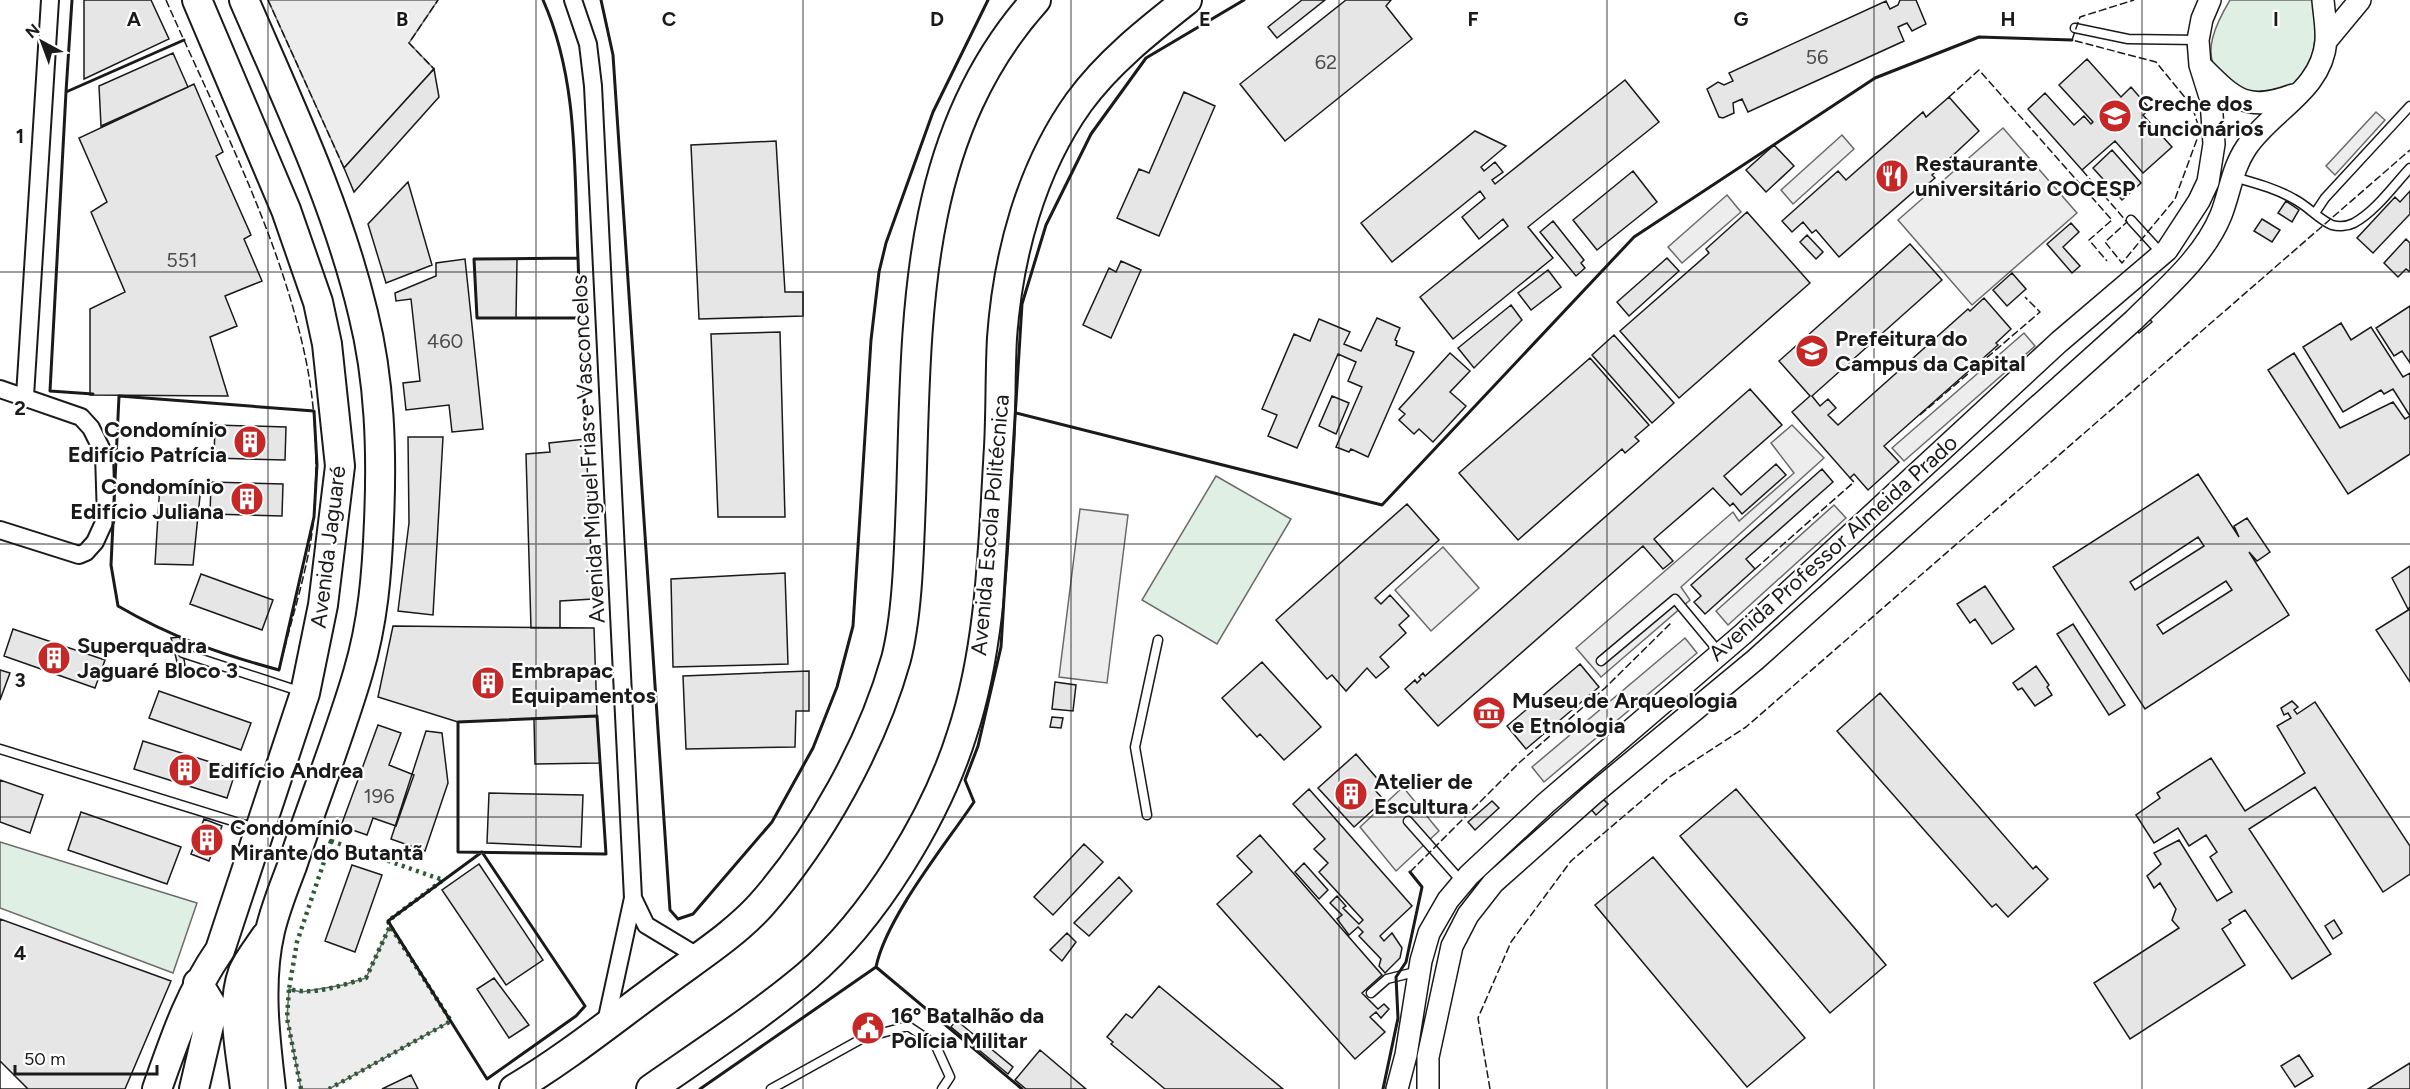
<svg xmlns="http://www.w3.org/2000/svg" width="2410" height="1089" font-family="Figtree,sans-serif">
  <rect width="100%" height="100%" fill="#fff"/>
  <!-- green -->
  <path fill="#e0efe3" stroke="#6a6a6a" stroke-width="1.5" d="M2230,0h86c1,28 2,73 -29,89 -10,5 -25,6 -36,9 -10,-8 -21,-15 -30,-23 -22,-20 -3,-55 9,-75z
    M1216,476l75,43 -74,125 -75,-44z
    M0,842l197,61 -24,70 -173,-65z"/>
  <!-- parking -->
  <path fill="#ededed" stroke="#6a6a6a" stroke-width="1.5" d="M268,0h170l-29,43 25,26 -90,99z
    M2376,112l9,8 -50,55 -9,-9z
    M2003,128l74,85 -105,92 -74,-85z
    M1842,135l12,14 -61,55 -12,-14z
    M1727,195l14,17 -59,51 -14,-16z
    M2024,333l11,13 -131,115 -12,-13z
    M1792,425l32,33 -143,129 9,13 -89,77 -25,-29 157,-136 6,9 55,-48 -23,-30z
    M1834,505l12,13 -118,107 -12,-14z
    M1080,509l48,6 -21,168 -48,-6z
    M1443,547l36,41 -48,43 -36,-41z
    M1685,638l12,15 -153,129 -12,-15z
    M1403,787l36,44 -43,40 -36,-44z
    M390,926l61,95 -122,68h-28l-14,-71 2,-29 12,3 42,-7 23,-7z"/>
  <!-- building -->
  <path fill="#e6e6e6" stroke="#1a1a1a" stroke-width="1.5" fill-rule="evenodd" d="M84,0h67l18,39 -85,40z
    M1302,0h23l-48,38 -9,-11z
    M1346,0h45l-5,6 26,33 -127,102 -45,-57z
    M1916,0l10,24 -14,7 -5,-8 -9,4 6,14 -156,71 -6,-13 -9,4 1,10 -11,5 -4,-1 -12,-28 11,-7 6,3 9,-4 -4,-8 157,-72 4,8 8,-4 2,-5z
    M173,53l15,34 -87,39 -2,-40z
    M2087,59l34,38 10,-10 19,22 -7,6 29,32 -29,26 -28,-32 -33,29 -54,-61 17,-16 29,32 10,-9 7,8 2,-2 -34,-37z
    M434,69l5,28 -85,95 -10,-24z
    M1625,80l34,42 -131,105 25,31 -100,81 -33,-42 88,-71 -5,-7 -24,20 -17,-22 23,-19 -5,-7 -88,71 -31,-39 114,-92 31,15 -25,21 3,4 11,-9 8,10 -11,8 3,4z
    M194,84l29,68 -7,4 35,79 -7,4 18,42 -37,15 12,30 -27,11 18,59 -138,-1v-86l35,-17 -34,-80 16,-10 -28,-64z
    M1184,92l31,14 -56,130 -42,-18 22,-49 10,4z
    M1949,97l30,34 -47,44 3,3 -15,13 -2,-3 -79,69 -23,-27 -4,3 -9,-11 -11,10 -10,-11 56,-50 8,9 77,-68 3,5z
    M776,141l9,151h18v24l-104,3 -8,-174z
    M1774,145l20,21 -28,26 -20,-22z
    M2112,150l29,33 -19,17 -29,-32z
    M1633,171l24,31 -60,48 -24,-30z
    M408,182l24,83 -46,18 -18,-59z
    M2410,191v23l-37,39 -16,-15 38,-41 5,5z
    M2286,201l13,9 -7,12 -14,-9z
    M1747,212l63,71 -131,115 -59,-67 89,-78 -3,-4z
    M2262,219l18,11 -8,12 -18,-11z
    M1553,221l31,39 -3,3 4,5 -9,8 -36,-44z
    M2071,223l8,9 -16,15 17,19 -8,7 -25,-29z
    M1807,235l16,17 -7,7 -16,-17z
    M2406,239l4,4v29l-4,-3 -8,8 -14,-14z
    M1910,244l32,36 -130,116 8,10 8,-7 8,9 -8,7 10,10 130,-116 2,2 14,-13 27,31 -15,14 2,2 -114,101 15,16 -31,28 -14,-16 -4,4 -58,-66 18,-16 -31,-35z
    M1667,258l12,13 -50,45 -12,-14z
    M465,259l18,170 -31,3 -3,-27 -43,5 -3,-27 17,-2 -9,-82 -15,2 -1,-8 41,-17v-13z
    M474,259h43l-1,59h-39z
    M1121,261l20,9 -30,68 -28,-13 26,-57 7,4z
    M1548,270l13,17 -30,23 -13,-17z
    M2012,273l14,16 -19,17 -14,-16z
    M1511,305l11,15 -48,48 -16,-20z
    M2410,306v57l-8,-12 -8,5 -18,-28z
    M2145,314l7,8 -13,11 -6,-8z
    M1377,318l23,10 -5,12 2,1 -1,4 18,7 -46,105 -17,-8 -2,3 -13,-5 26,-60 -14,-6 8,-19 -18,-8 -41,94 -29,-12 9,-21 -15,-6 32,-75 16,7 9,-22 31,13 -6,12 17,7z
    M2341,323l10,17 20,-13 32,50 7,-4v43l-17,-27 -9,5 -3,-4 -38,22 -40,-65z
    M780,332l5,185h-67l-7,-183z
    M1614,335l60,68 -22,20 -60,-68z
    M1450,353l20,18 -20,21 16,14 -33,36 -14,-13 -5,5 -15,-14 6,-6 -6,-5z
    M2294,353l46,75 53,-26 12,17 5,-3v38l-62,40 -80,-124z
    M1590,358l59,67 -14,12 4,4 -14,12 -3,-4 -104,91 -59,-67z
    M1750,389l32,36 -58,51 17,19 35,-31 10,11 -44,39 -9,-11 -3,3 -17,-18 -59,51 19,22 -10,8 -20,-23 -205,180 -33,-37 10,-9 2,3 4,-4 -2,-2 4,-4 2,3z
    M1332,396l17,7 -13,31 -17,-8z
    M215,425l71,2 -1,33 -71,-2z
    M408,437h35l-10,178 -35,-4 11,-88z
    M586,439l7,160 -33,2v27h-29l-5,-174 24,-2 -1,-9z
    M1822,469l11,13 -87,77 9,10 -50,45 -11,-12 7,-6 -10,-11z
    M2198,474l41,63 -5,-11 13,-8 23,34 -13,9 -8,-9 40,63 -144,94 -92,-142zM2198,537l6,9 -69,44 -5,-8zM2226,581l6,9 -69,44 -6,-9z
    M211,482l72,2 -1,32 -72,-2z
    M160,483l41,3 -8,79 -38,-1z
    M1407,504l32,36 -64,58 6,6 9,-9 19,21 -10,9 7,8 -26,24 9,10 -13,11 -9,-10 -21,23 -14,-16 -5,4 -51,-59z
    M2410,566v41l-2,2 -16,-31z
    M785,573l3,91 -115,3 -2,-88z
    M201,574l72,26 -11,30 -72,-26z
    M1985,586l29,43 -22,15 -17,-25 -5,4 -13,-19z
    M2410,609v73l-34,-52z
    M2073,624l52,81 -16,10 -52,-81z
    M393,626l201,2 3,88 -139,6 -80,-25z
    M13,629l92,31 -10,28 -91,-32z
    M180,637l3,16 2,13h-7l-7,-28z
    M1262,662l59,65 -37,33 -24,-26 -3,3 -35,-39z
    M1580,664l19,23 -73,62 -19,-23z
    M2036,666l13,19 -2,2 5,8 -17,11 -13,-18 -4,2 -5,-7z
    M0,670l10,3 -10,27z
    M809,671v40h-13l-1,36 -109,2 -3,-73z
    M1055,682l21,3 -3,26 -21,-2z
    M159,691l92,32 -10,27 -92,-32z
    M1880,693l153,176 3,-3 12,13 -40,38 -12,-13 -4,3 -155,-176z
    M2292,701l6,6 -4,3 3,4 18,-12 95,144v28l-27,18 -68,-105 -66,42 82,125 -39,25 -47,-69 -16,10 2,3 -9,6 23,36 -115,74 -36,-56 85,-55 -7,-8 4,-11 -16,-26 -6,5 -7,-12 14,-12 -7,-11 25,-13 38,61 15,-9 -22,-35 7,-5 -11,-17 -17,11 -11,-18 -24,15 -18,-28 24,-17 -3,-5 54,-35 34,53 60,-38 -28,-47 14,-8 -3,-5 -4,2 -3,-7z
    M597,716l3,47 -65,1 -1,-45z
    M1052,717l11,1 -2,10 -11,-1z
    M378,725l23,8 -12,32 25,10 -18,51 -23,-8 -6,17 -26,-9z
    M426,731l16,2 6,50 -23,68 -34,-12z
    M143,741l93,29 -9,28 -93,-29z
    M1356,754l25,29 -7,6 10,11 -30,27 -36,-39z
    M0,780l43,15 -13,38 -30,-11z
    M1309,789l103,117 -32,30 4,5 8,-8 10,15 -2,10 -15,15 -6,-7 2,-7 -22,-23 4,-4 -5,-5 -9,8 -12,-16 5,-4 -12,-12 7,-7 9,10 -3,2 16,16 4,-4 -44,-48 9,-9 -14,-14 11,-10 -32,-35z
    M1736,789l150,176 -56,48 -150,-177z
    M489,793l94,2 -2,52 -94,-4z
    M1601,797l7,7 -12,11 -7,-8z
    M1492,801l7,7 -24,22 -7,-8z
    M81,812l100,35 -14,37 -99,-34z
    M204,819l18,7 -13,35 -18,-7z
    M1260,835l122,140 -20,18 16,16 6,-5 5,5 -8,9 -5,-6 -6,5 15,15 -30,27 -138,-155 35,-32 -15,-16z
    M1084,844l19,18 -50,53 -19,-18z
    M1653,857l152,181 -58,49 -152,-182z
    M1304,863l24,27 -9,9 -24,-27z
    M479,864l64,96 -37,25 -64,-95z
    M352,865l30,10 -27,77 -30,-11z
    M1119,877l13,14 -43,45 -15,-13z
    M0,919l171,62 -46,108h-125z
    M2334,920l8,13 -9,6 -8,-13z
    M1067,933l9,9 -14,19 -12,-11z
    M494,978l35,47 -20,13 -32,-49z
    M1159,986l124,103h-118l-54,-45 2,-2 -6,-5 19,-23 6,4z
    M956,1020l57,47 -5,7 -57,-47z
    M1040,1050l46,39h-60l-11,-9z
    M2299,1055l14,21 -18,11 -14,-21z
    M0,1061l28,28h-28z
    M2410,1063v26h-42z
    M411,1075l7,14h-36z"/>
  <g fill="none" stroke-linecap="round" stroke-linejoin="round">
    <defs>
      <path id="service" d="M2075,28l53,11 70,1
        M2234,177c20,6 41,11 60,22 14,7 24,20 38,26 7,2 16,1 22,-2 22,-12 40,-38 56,-55
        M2315,213l10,-15 85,-92
        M2131,220l31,34
        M183,653l119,39
        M1601,661l74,-62 44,53
        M0,749l255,79
        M1147,815l-12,-68 23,-107
        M1408,821l54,61
        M1371,993l16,-14 32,-8
        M771,1089l92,-51 45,-12 27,18 15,33 -8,12"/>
      <path id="minor" d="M573,0l15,44 5,42 40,812 -28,129
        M0,389l81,28 10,11 13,26 2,64 -11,24 -9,10 -7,3 -79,-25
        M25,396l25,-396
        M633,898l13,27 53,32"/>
      <path id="tertiary" d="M2326,41l34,-41
        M2203,68c32,32 44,44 90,27
        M1397,1089l9,-34 15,-94 8,-28 19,-33 21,-25 77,-72 197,-169 316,-292 108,-92 32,-49 9,-19 6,-38 -3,-44 -11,-35 -2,-25 4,-21 8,-19
        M1428,1089v-32l24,-111 16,-31 25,-32 99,-88 163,-135 379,-340c31,-31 70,-63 87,-105 9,-23 11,-46 25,-67 25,-38 76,-57 80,-107 1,-13 -2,-28 -3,-41"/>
      <path id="trunk" d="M244,0c44,102 93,204 119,313 17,68 19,138 16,208 -2,52 -6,102 -21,152 -19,65 -45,129 -66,193 -8,21 -17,43 -22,65 -12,51 -5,107 1,158
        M157,1089c18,-51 32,-94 63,-139l85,-257 18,-88 17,-139 -13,-122 -9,-42 -32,-92 -89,-210
        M194,1089l19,-81 -15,-25
        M245,1089c-4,-37 -15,-81 -2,-117 5,-12 15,-24 23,-36
        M514,1089c51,-30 99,-69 147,-104 33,-25 72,-49 100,-80 59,-67 111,-161 135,-246 12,-46 13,-113 15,-160 6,-175 0,-360 125,-499
        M651,1089c53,-37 107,-72 156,-113 67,-57 129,-159 155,-242 30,-91 31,-192 37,-287 2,-36 1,-73 3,-109 6,-83 29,-169 77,-236 29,-40 70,-72 108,-102"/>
    </defs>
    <!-- service casing -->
    <use href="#service" stroke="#1a1a1a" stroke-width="11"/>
    <!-- minor casing -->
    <use href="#minor" stroke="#1a1a1a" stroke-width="20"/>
    <!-- tertiary casing -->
    <use href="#tertiary" stroke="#1a1a1a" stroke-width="24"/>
    <!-- trunk casing -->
    <use href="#trunk" stroke="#1a1a1a" stroke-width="32"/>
    <!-- service -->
    <use href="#service" stroke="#fff" stroke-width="8"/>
    <!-- minor -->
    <use href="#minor" stroke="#fff" stroke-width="16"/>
    <!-- tertiary -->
    <use href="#tertiary" stroke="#fff" stroke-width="21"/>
    <!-- trunk -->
    <use href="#trunk" stroke="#fff" stroke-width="28"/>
    <!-- hedge -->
    <path stroke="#2b5a34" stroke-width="4.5" stroke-dasharray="3 4.5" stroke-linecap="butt" d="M331,841l112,39 -55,41 2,5 -24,52c-23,7 -53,18 -77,11l8,-47z
      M301,1089l-14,-71 2,-29c24,7 54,-4 77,-11l24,-52 61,95 -122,68"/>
    <!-- fence -->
    <path stroke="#1a1a1a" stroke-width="1.5" stroke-dasharray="8 3" stroke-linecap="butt" d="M166,0c50,114 111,229 138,351 12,53 14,109 10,163 -3,47 -24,109 -35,156
      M268,0l76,168 2,-2
      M431,72l3,-3 -25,-26 29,-43
      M1949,97l30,-27 133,150 -23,20 18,21
      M2082,170l45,52 -22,20 17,21 53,-64 25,-68 -8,-25 -36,-44 -84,-22 8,-23 54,-17
      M1920,415l120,-103 -15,-15
      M1755,569l99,-87 -4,-4
      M1410,872l110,-110 85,-74 67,-66
      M1490,1089l-12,-71 33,-76 60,-81 100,-85 75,-49 664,-577"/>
    <!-- wall -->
    <path stroke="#1a1a1a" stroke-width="3" d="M543,0c36,81 31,172 35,258
      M601,0l12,55 57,855 8,9 15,-5 79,-92 41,-74 24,-61 16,-61 18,-286 8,-68 7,-29 47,-131 55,-112
      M66,92l6,-92
      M578,258l2,60h-103l-3,-59z
      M580,318l6,121
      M93,394l-43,-3 16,-299 118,-52
      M119,396l195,15 3,54 -3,52 -35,153c-59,-16 -108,-33 -161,-64l-7,-41z
      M1016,413l366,92 252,-268 241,-159 104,-41 93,3
      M597,716l9,138 -148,-2v-130z
      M482,852l103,154 -9,10 -89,63 -99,-158z
      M876,967c10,-49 69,-122 98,-165l-9,-22 13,-34 23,-99 21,-343 24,-79 45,-91 55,-76 98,-58
      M700,1089l176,-122 146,122
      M1383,1089l15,-71 -2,-41 10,-15 16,-75 -12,-15"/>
  </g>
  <!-- grid -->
  <path fill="none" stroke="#1a1a1a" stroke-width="1.5" stroke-opacity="0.55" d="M268,0v1089M536,0v1089M803,0v1089M1071,0v1089M1339,0v1089M1607,0v1089M1874,0v1089M2142,0v1089M0,272h2410M0,544h2410M0,817h2410"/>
  <!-- icons -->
  <defs>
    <symbol id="school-disc" viewBox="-11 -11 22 22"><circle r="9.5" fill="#c62828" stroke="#fff"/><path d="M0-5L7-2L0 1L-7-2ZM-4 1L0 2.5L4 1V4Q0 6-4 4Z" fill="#fff"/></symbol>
    <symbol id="restaurant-disc" viewBox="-11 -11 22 22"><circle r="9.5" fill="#c62828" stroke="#fff"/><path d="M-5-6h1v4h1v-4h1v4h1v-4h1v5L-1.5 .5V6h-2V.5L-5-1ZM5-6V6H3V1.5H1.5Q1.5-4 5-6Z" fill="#fff"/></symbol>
    <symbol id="university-disc" viewBox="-11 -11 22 22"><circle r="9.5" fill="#c62828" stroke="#fff"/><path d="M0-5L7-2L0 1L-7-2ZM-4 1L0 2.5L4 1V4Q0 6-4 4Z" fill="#fff"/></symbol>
    <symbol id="building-disc" viewBox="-11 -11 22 22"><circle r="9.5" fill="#c62828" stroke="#fff"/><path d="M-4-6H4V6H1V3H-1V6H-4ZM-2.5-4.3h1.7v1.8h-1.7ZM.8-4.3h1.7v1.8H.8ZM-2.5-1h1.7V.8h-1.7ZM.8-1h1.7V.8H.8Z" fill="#fff"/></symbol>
    <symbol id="museum-disc" viewBox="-11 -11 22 22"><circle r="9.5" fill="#c62828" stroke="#fff"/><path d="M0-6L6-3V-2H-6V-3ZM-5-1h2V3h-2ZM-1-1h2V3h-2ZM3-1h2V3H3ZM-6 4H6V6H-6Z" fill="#fff"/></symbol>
    <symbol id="civic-disc" viewBox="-11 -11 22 22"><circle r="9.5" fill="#c62828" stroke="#fff"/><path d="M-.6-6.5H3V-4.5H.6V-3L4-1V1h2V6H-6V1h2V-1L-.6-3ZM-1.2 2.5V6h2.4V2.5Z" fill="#fff"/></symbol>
  </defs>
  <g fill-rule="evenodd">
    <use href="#school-disc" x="2096" y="97" width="38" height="38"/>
    <use href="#restaurant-disc" x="1873" y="157" width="38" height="38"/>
    <use href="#university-disc" x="1793" y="332" width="38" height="38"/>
    <use href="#building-disc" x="231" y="423" width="38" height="38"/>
    <use href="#building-disc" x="228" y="480" width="38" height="38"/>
    <use href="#building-disc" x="35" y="639" width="38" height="38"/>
    <use href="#building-disc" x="469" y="664" width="38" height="38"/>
    <use href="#museum-disc" x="1470" y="694" width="38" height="38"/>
    <use href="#building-disc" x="166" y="751" width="38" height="38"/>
    <use href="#building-disc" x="1332" y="775" width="38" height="38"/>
    <use href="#building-disc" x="188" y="821" width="38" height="38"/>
    <use href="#civic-disc" x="849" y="1009" width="38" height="38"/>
  </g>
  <g text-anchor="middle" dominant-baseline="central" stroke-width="4.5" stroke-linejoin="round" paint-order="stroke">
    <!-- number labels -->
    <g font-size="20" fill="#4d4d4d">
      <text x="1817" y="57">56</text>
      <text x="1326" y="62">62</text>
      <text x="182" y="260">551</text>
      <text x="445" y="341">460</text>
      <text x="379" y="796">196</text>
    </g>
    <!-- poi labels -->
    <g font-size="22" font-weight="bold" fill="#1a1a1a" stroke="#fff" text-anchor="start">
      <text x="2138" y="103">Creche dos<tspan x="2138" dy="25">funcionários</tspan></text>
      <text x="1915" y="163">Restaurante<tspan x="1915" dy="25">universitário COCESP</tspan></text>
      <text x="1835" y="338">Prefeitura do<tspan x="1835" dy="25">Campus da Capital</tspan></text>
      <text x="227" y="429" text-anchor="end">Condomínio<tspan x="227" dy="25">Edifício Patrícia</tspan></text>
      <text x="224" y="486" text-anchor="end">Condomínio<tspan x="224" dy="25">Edifício Juliana</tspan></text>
      <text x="77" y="645">Superquadra<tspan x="77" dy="25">Jaguaré Bloco 3</tspan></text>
      <text x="511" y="670">Embrapac<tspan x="511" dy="25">Equipamentos</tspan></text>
      <text x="1512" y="700">Museu de Arqueologia<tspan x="1512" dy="25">e Etnologia</tspan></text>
      <text x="208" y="770">Edifício Andrea</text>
      <text x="1374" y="781">Atelier de<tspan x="1374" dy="25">Escultura</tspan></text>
      <text x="230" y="827">Condomínio<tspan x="230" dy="25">Mirante do Butantã</tspan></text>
      <text x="891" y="1015">16º Batalhão da<tspan x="891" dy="25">Polícia Militar</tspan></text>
    </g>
    <!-- street labels -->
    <g font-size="22" fill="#1a1a1a" stroke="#fff">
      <text transform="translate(588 449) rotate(-93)">Avenida Miguel Frias e Vasconcelos</text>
      <text transform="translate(990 525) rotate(-85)">Avenida Escola Politécnica</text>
      <text transform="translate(328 547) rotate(-83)">Avenida Jaguaré</text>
      <text transform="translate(1833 548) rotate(-42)">Avenida Professor Almeida Prado</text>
    </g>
  </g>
  <g font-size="20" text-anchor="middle" font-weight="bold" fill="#1a1a1a" stroke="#fff" stroke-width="4.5" stroke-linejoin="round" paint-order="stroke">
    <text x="134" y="26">A</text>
    <text x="402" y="26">B</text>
    <text x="669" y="26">C</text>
    <text x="937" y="26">D</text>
    <text x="1205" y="26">E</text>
    <text x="1473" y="26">F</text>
    <text x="1741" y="26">G</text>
    <text x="2008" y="26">H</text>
    <text x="2276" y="26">I</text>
    <text x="20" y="143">1</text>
    <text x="20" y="415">2</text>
    <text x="20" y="687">3</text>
    <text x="20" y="960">4</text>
  </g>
  <!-- north arrow -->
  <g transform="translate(42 42) rotate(319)" stroke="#ffffff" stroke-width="4.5" paint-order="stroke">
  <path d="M0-4.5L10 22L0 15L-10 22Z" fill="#1a1a1a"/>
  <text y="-9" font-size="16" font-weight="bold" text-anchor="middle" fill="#1a1a1a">N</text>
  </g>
  <!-- scale -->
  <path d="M15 1065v9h142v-9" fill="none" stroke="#1a1a1a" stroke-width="3"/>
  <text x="24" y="1065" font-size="18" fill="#1a1a1a" stroke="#ffffff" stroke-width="4.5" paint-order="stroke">50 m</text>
</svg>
